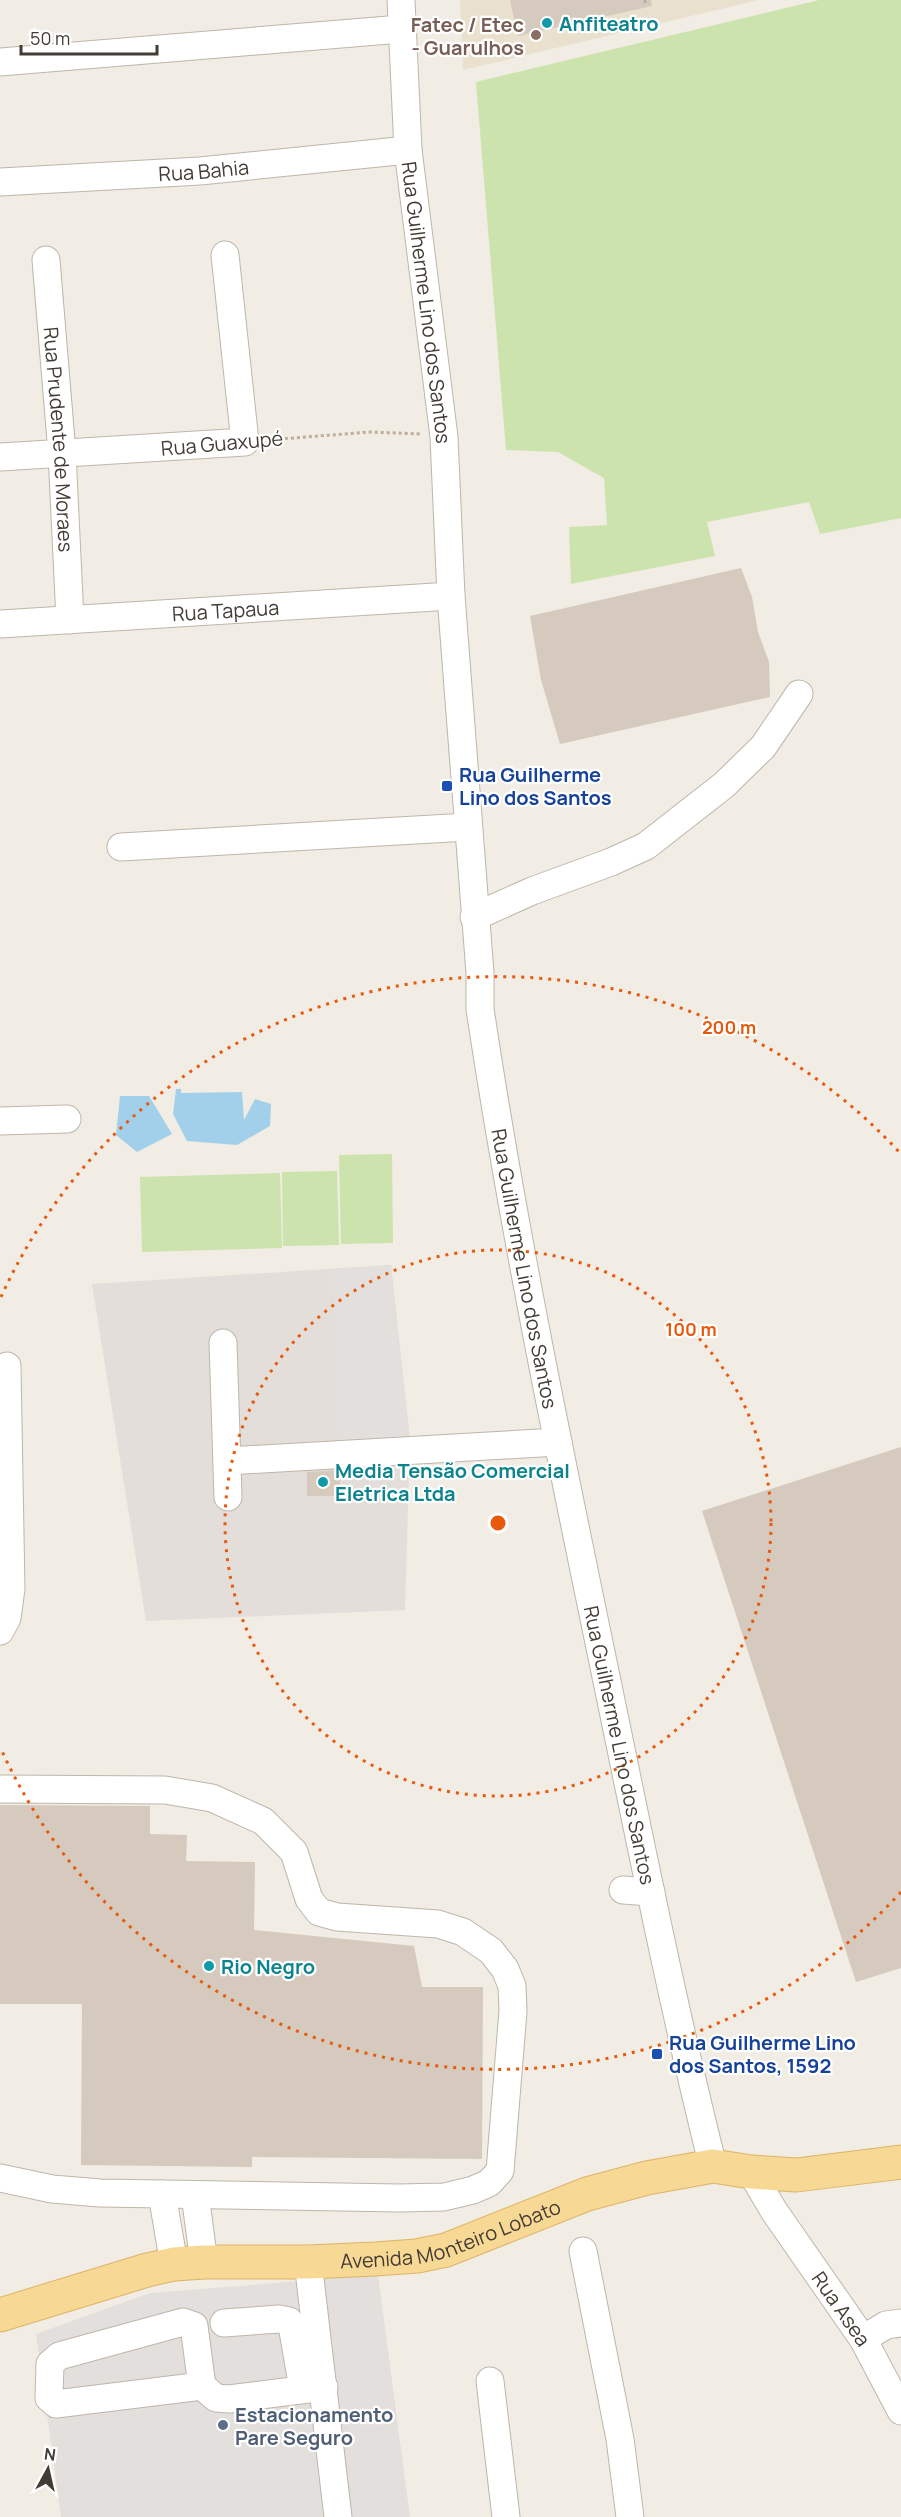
<svg xmlns="http://www.w3.org/2000/svg" width="901" height="2517" font-family="Manrope,sans-serif">
  <rect width="100%" height="100%" fill="#f1ece4"/>
  <!-- industrial -->
  <path fill="#e3ded9" d="M391,1265l19,173 -5,172 -259,11 -54,-337z"/>
  <!-- education -->
  <path fill="#e9e1ce" d="M460,0h299l-296,70z"/>
  <!-- green -->
  <path fill="#cde3ae" d="M819,0h82v518l-81,16 -11,-32 -102,20 8,34 -144,28 -2,-57 38,-2 -3,-47 -46,-26 -52,-2 -30,-368z
    M392,1154l1,89 -52,1 -2,-89z
    M337,1171l2,74 -56,1 -1,-74z
    M280,1173l2,75 -140,4 -2,-75z"/>
  <!-- parking -->
  <path fill="#e2dfdc" d="M391,1265l19,178 -70,5 -9,-179z
    M378,2275l32,242h-349l-25,-183 114,-41z"/>
  <!-- water -->
  <path fill="#a2d0eb" d="M176,1089h5v4l61,-1 2,28 11,-21 16,5 -1,22 -33,19 -50,-4 -14,-27z
    M120,1096h29l23,38 -35,18 -21,-17z"/>
  <!-- building -->
  <path fill="#d5cabd" d="M510,0h141l1,6 -134,30z
    M741,568l11,29 6,35 11,30 1,35 -210,47 -19,-64 -11,-64z
    M901,1447v521l-45,14 -154,-471z
    M340,1470v26h-33v-24z
    M0,1805l150,1v28l37,1 -1,26 69,1 -1,68 160,16 8,41h61l-1,172 -230,-2v10l-171,-2 1,-161h-82z"/>
  <g fill="none" stroke-linecap="round" stroke-linejoin="round">
    <defs>
      <g id="minor">
        <path id="s1" d="M401,0l7,150 36,287 7,159 29,377v36c33,219 78,436 123,653 35,168 68,337 110,504"/>
        <path d="M0,62l401,-33"/>
        <path id="s2" d="M0,182l200,-11 208,-21"/>
        <path id="s3" d="M46,260l16,193 8,167"/>
        <path d="M0,457l245,-15 -20,-187"/>
        <path id="s4" d="M0,624l451,-28"/>
        <path d="M121,847l347,-20"/>
        <path d="M474,917l58,-26 79,-29 35,-16 78,-61 39,-38 36,-53"/>
        <path d="M0,1121l67,-2"/>
        <path d="M223,1343l5,154"/>
        <path d="M227,1461l331,-19"/>
        <path d="M0,1631l7,-13 4,-29 -4,-223"/>
        <path d="M0,1789l165,1 47,8 51,23 31,31 15,47 10,13 18,5 101,7 25,8 28,19 14,18 7,17 1,25 -13,160 -11,12 -16,7 -29,7 -45,1 -299,-5 -48,-4 -52,-11"/>
        <path d="M623,1890l28,2"/>
        <path id="s5" d="M751,2172l23,39 89,128 38,72"/>
        <path d="M162,2194l12,70"/>
        <path d="M195,2195l9,67"/>
        <path d="M583,2251l37,188 10,78"/>
        <path d="M308,2262l30,255"/>
        <path d="M224,2323l55,-4 10,2 3,4 11,64"/>
        <path d="M863,2339l23,-14 15,-2"/>
        <path d="M490,2381l16,136"/>
        <path d="M202,2386l-8,-60 -11,-4 -124,34 -9,8 -1,34 7,6 146,-18 14,12 13,1 95,-12"/>
      </g>
      <g id="major">
        <path id="s6" d="M0,2315l147,-45 27,-6 30,-2h104l67,-3 42,-3 29,-6 141,-56 60,-16 66,-12 38,6 45,3 105,-13"/>
      </g>
    </defs>
    <!-- minor casing -->
    <use href="#minor" stroke="#beb6aa" stroke-width="29"/>
    <!-- major casing -->
    <use href="#major" stroke="#dcb467" stroke-width="35"/>
    <!-- path -->
    <path stroke="#bcae99" stroke-width="3" stroke-dasharray="3 3" stroke-linecap="butt" d="M645,0v4
      M267,440l103,-8 52,2"/>
    <!-- minor -->
    <use href="#minor" stroke="#fff" stroke-width="27"/>
    <!-- major -->
    <use href="#major" stroke="#f8d895" stroke-width="33"/>
  </g>
  <!-- distance rings -->
  <g fill="none" stroke="#e8590c" stroke-width="3" stroke-dasharray="3 6">
    <circle cx="498" cy="1523" r="273"/>
    <path d="M901 1892A546 546 0 0 1 1 1749M1 1297A546 546 0 0 1 901 1154"/>
  </g>
  <!-- markers -->
  <g fill="#0f9aa8" stroke="#fff" stroke-width="2">
    <circle cx="547" cy="23" r="6"/>
    <circle cx="323" cy="1482" r="6"/>
    <circle cx="209" cy="1966" r="6"/>
  </g>
  <circle fill="#8d6e63" stroke="#fff" stroke-width="2" cx="536" cy="35" r="6"/>
  <g fill="#1a4fb4" stroke="#fff" stroke-width="2">
    <rect x="441" y="780" width="12" height="12" rx="3"/>
    <rect x="651" y="2048" width="12" height="12" rx="3"/>
  </g>
  <circle fill="#5c6f8a" stroke="#fff" stroke-width="2" cx="223" cy="2425" r="6"/>
  <g text-anchor="middle" dominant-baseline="central" stroke-width="4.5" stroke-linejoin="round" paint-order="stroke">
    <!-- culture labels -->
    <g font-size="20" font-weight="bold" fill="#0d838f" stroke="#fff" text-anchor="start">
      <text x="559" y="23">Anfiteatro</text>
      <text x="335" y="1470">Media Tensão Comercial<tspan x="335" dy="23">Eletrica Ltda</tspan></text>
      <text x="221" y="1966">Rio Negro</text>
    </g>
    <!-- education labels -->
    <g font-size="20" font-weight="bold" fill="#785e54" stroke="#fff" text-anchor="end">
      <text x="524" y="24">Fatec / Etec<tspan x="524" dy="23">- Guarulhos</tspan></text>
    </g>
    <!-- street labels -->
    <g font-size="20" fill="#423c34" stroke="#fff">
      <text stroke="none"><textPath href="#s2" startOffset="204">Rua Bahia</textPath></text>
      <text stroke="none"><textPath href="#s1" startOffset="304">Rua Guilherme Lino dos Santos</textPath></text>
      <text stroke="none"><textPath href="#s3" startOffset="180">Rua Prudente de Moraes</textPath></text>
      <text transform="translate(222 443) rotate(-5)">Rua Guaxupé</text>
      <text stroke="none"><textPath href="#s4" startOffset="226">Rua Tapaua</textPath></text>
      <text stroke="none"><textPath href="#s1" startOffset="1276">Rua Guilherme Lino dos Santos</textPath></text>
      <text stroke="none"><textPath href="#s1" startOffset="1762">Rua Guilherme Lino dos Santos</textPath></text>
      <text stroke="none"><textPath href="#s6" startOffset="462">Avenida Monteiro Lobato</textPath></text>
      <text stroke="none"><textPath href="#s5" startOffset="164">Rua Asea</textPath></text>
    </g>
    <!-- transit labels -->
    <g font-size="20" font-weight="bold" fill="#164399" stroke="#fff" text-anchor="start">
      <text x="459" y="774">Rua Guilherme<tspan x="459" dy="23">Lino dos Santos</tspan></text>
      <text x="669" y="2042">Rua Guilherme Lino<tspan x="669" dy="23">dos Santos, 1592</tspan></text>
    </g>
    <!-- service labels -->
    <g font-size="20" font-weight="bold" fill="#4e5e75" stroke="#fff" text-anchor="start">
      <text x="235" y="2414">Estacionamento<tspan x="235" dy="23">Pare Seguro</tspan></text>
    </g>
  </g>
  <circle cx="498" cy="1523" r="9" fill="#e8590c" stroke="#fff" stroke-width="3"/>
  <g font-size="18" text-anchor="middle" font-weight="bold" fill="#e8590c" stroke="#fff" stroke-width="4.5" stroke-linejoin="round" paint-order="stroke">
    <text x="729" y="1034">200 m</text>
    <text x="691" y="1336">100 m</text>
  </g>
  <!-- north arrow -->
  <g transform="translate(48 2469) rotate(8)" stroke="#ffffff" stroke-width="4.5" paint-order="stroke">
  <path d="M0-4.5L10 22L0 15L-10 22Z" fill="#423c34"/>
  <text y="-9" font-size="16" font-weight="bold" text-anchor="middle" fill="#423c34">N</text>
  </g>
  <!-- scale -->
  <path d="M21 45v9h136v-9" fill="none" stroke="#423c34" stroke-width="3"/>
  <text x="30" y="45" font-size="18" fill="#423c34" stroke="#ffffff" stroke-width="4.5" paint-order="stroke">50 m</text>
</svg>
